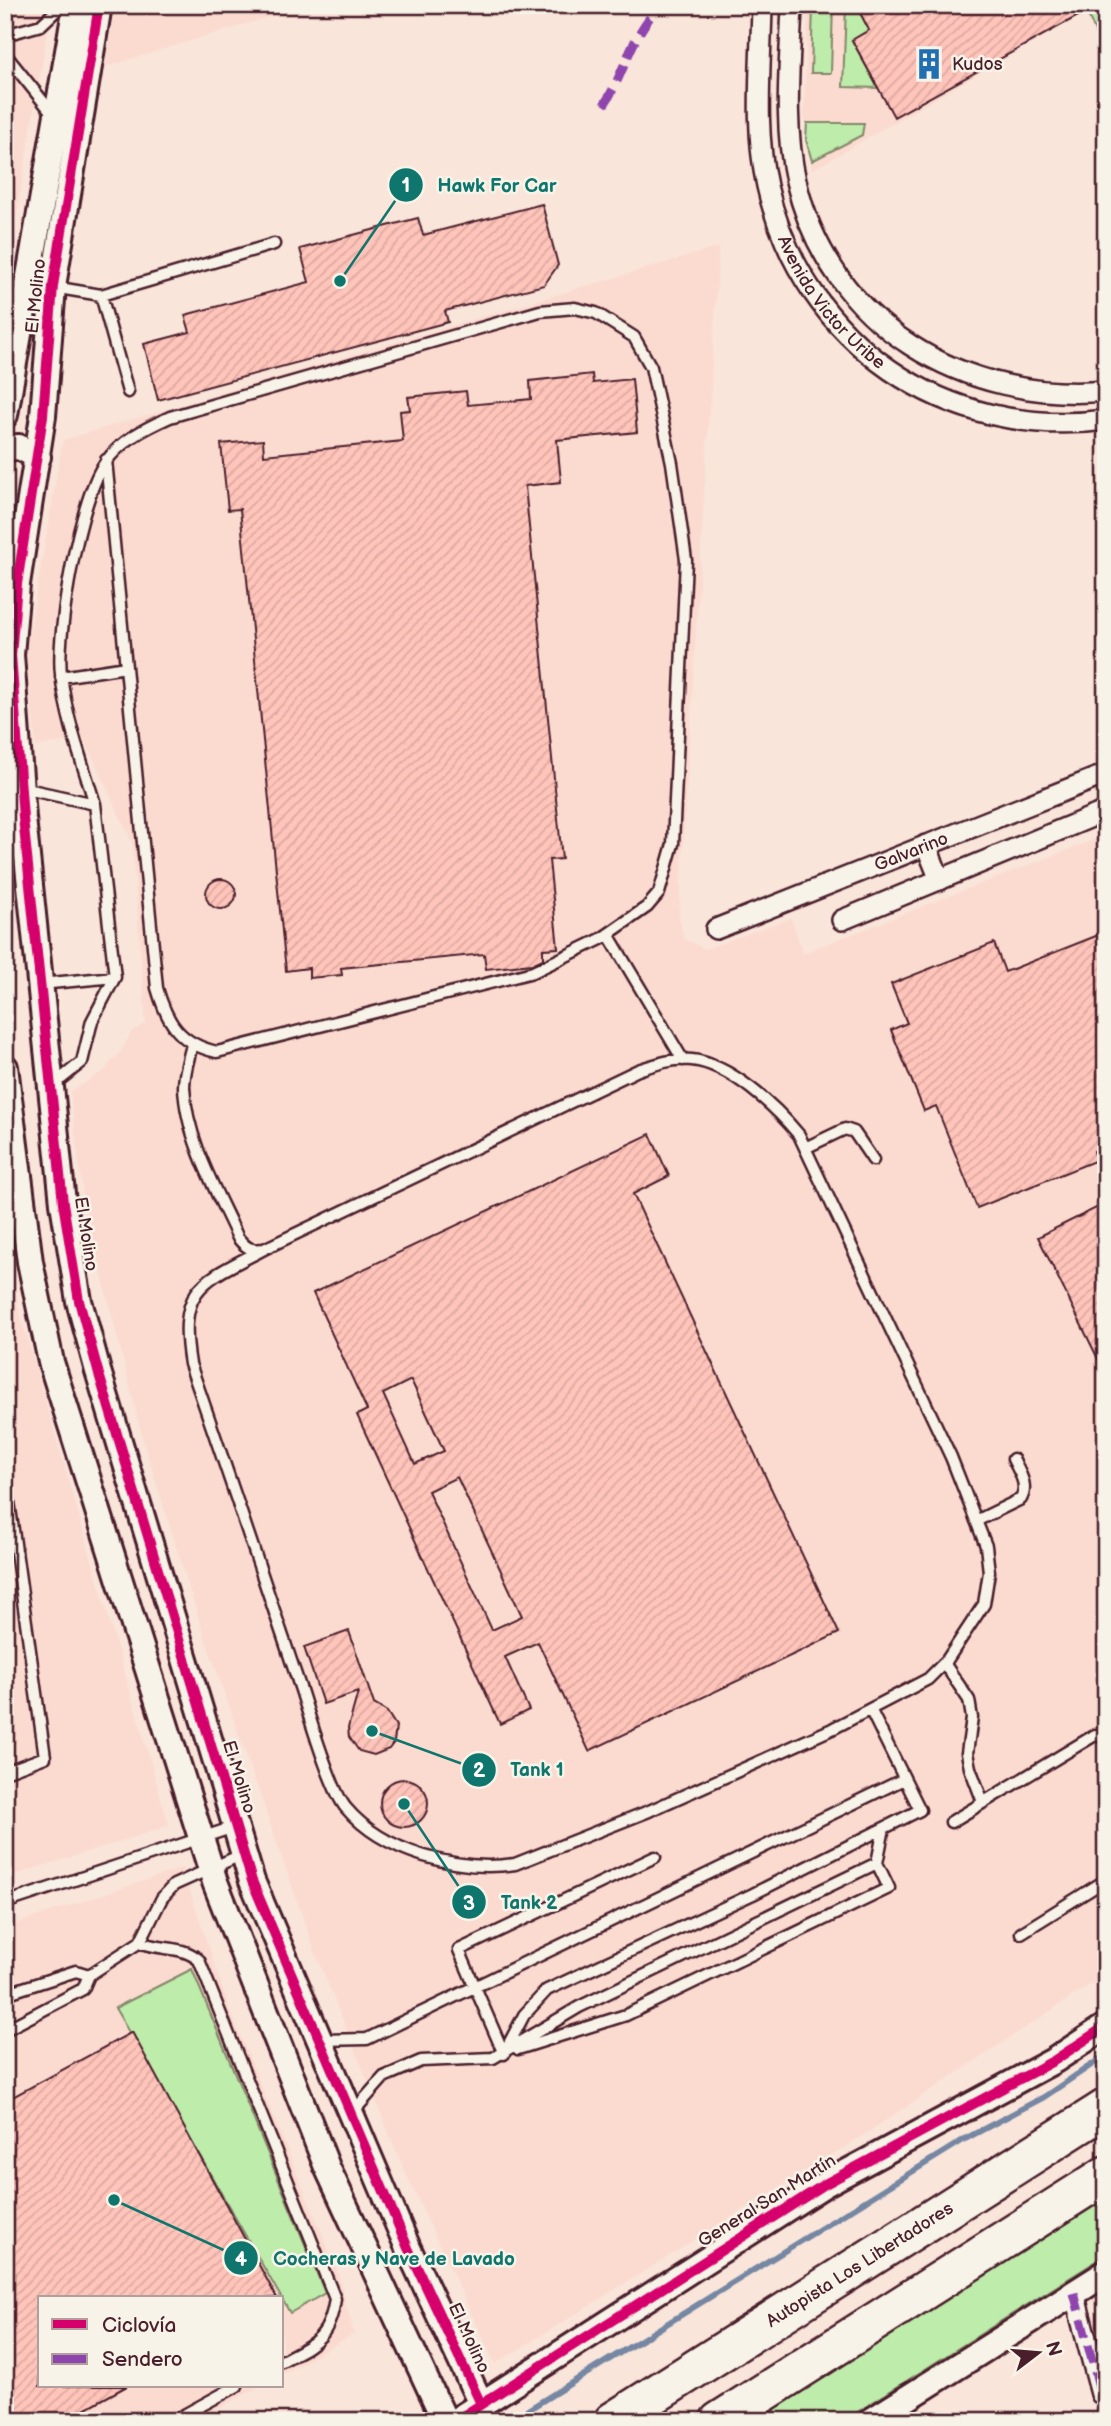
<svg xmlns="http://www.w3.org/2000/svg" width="1111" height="2426" font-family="'Balsamiq Sans',sans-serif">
  <defs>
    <pattern id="building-hatch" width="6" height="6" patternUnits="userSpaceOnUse" patternTransform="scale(1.75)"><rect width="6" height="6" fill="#ffc4ba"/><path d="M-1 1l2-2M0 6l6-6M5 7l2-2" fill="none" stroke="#dca8a0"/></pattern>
  </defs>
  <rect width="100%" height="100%" fill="#f9e5da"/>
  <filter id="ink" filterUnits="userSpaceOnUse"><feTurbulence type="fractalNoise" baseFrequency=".0143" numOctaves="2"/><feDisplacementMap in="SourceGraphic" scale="14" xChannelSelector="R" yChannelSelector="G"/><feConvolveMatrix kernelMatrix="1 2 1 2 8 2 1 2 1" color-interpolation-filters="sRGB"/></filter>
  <g filter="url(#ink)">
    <!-- built -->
    <path fill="#fbdbd0" d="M5,5h47l-47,279z
      M115,5h193l-203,62z
      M808,5h276l2,6 -274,159 -8,-54z
      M719,247l-40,669 5,23 21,10 86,-31 12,35 303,-118v1139l-247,164 -364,226 -93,-199 -87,-213 -112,-320 -59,-188 -60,-241 -14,-111 34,-21 19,-23 9,-17 14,-8 -14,-181 -48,-103 -48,7 -10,-95 37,-211z
      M5,1195l13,111 151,520 -164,52z
      M182,1868l49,145 106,257 17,64 -72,40v-76h-242v88h220l-64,35h-191v-494z"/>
    <!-- green -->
    <path fill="#beecab" stroke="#84866b" stroke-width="2" d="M813,5h20l-2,68h-20z
      M846,5h13v6l10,19 -17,10 26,48 -35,-1z
      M1084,5h22v51h-1z
      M807,123h57l-2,12 -50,26 -6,-21z
      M192,1969l133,324 -35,20 -175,-305z
      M1106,2191v64l-263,166h-99z"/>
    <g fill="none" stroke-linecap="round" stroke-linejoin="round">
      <!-- stream -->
      <path stroke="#7687a3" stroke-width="6" d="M510,2421l455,-282 79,-42 62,-42"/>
    </g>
    <!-- building -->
    <path fill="url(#building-hatch)" stroke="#4a1f2b" stroke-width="2" fill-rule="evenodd" d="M856,5h216l6,11 -184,101 -42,-77 17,-10z
      M542,204l16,61 -14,20 -99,26 3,11 -290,78 -14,-56 46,-12 -5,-17 124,-33 -9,-33 118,-31 5,17z
      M592,374l1,9 39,-4 5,53 -80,8 4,42 -36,4 37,373 -13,1 9,88 -15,1v10l-11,5 -46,5 -2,-15 -143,14 1,7 -33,3v-10l-23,3 -46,-462 -12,1 -7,-66 42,-4 1,15 139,-14 -3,-30 10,-1 -2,-13 58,-6 2,14 63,-6 -1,-18z
      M206 894a15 15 0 1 1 30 0a15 15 0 1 1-30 0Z
      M1106,932v214l-12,5 3,9 -120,48 -41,-102 -12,5 -33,-81 16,-7 -16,-39 103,-41 11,29z
      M650,1134l19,42 -36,18 206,439 -250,118 -51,-109 -33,15 24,53 -29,14 -143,-309 10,-5 -54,-117zM411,1380l33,71 -29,13 -32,-70zM457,1477l65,139 -30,14 -64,-139z
      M1106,1203v172l-68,-138z
      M349,1631l25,73 13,8 9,14 -2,16 -5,7 -15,6 -15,-4 -10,-14 -1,-9 10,-36 -35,12 -19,-57z
      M380 1803a24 24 0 1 1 48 0a24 24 0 1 1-48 0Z
      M132,2032l145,266h-237v88h87l-64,35h-58v-320z"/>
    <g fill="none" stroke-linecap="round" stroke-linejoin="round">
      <defs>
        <path id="service" d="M5,35l36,-10 21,-20
          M5,54l48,60
          M53,287l48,8 173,-51
          M101,295l27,97
          M61,677l65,-10
          M22,788l73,16 20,173 -23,44 -10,41 -20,16 -10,2
          M95,804c-13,-42 -29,-86 -34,-130 -5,-41 19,-178 44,-211 16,-23 41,-35 65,-46l370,-106 35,-3 21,5 38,24 17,30 21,96 14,97 -13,284 -14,49 -12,14 -46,32 -68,33 -316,80c-37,-8 -50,-29 -60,-64l-51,-528
          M608,934l75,126
          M40,984l75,-7
          M192,1044c-3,14 -8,28 -8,43 2,52 33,105 54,151 8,10 13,13 26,11l374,-179c18,-6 35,-12 54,-10 38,4 84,47 107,75l152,322 35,89 3,26 -5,32 -37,56 -19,19 -96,50 -183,82 -134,53c-56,8 -131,-11 -169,-56 -15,-17 -37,-93 -45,-118 -37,-109 -73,-218 -111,-326 -13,-78 13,-83 74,-115
          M805,1148l40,-19 9,3 19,28
          M5,1473l40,284 -40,15
          M976,1521l45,-22c8,-14 -2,-27 -8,-40
          M944,1663l25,37 3,18 -5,35 3,15 13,34
          M951,1822l144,-87 11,2
          M5,1903l229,-76
          M1021,1933l85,-53
          M140,1942c21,9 42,3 59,18l136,339c-6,40 -20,44 -53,62
          M5,1994l71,-23 13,4
          M5,2030l78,-41 6,-14 51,-33 22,-44 12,-13 69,-31
          M320,2040l47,-1 537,-260
          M518,2049l108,-34 263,-127 -12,-25
          M504,2053l20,-38 23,-25 206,-96 167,-84 -50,-101
          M504,2054l-45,-104 196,-93
          M353,2112l31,-35 37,-16 72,-3 86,-51 298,-144 7,-35
          M173,2421l64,-35"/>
        <g id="minor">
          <path id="s1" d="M762,5c-1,60 -8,123 5,181 36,157 179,255 339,234"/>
          <path d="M792,5c-2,58 -9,119 4,176 33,144 168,223 310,210"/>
          <path d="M926,845l14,35"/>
          <path d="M842,920l264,-109"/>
          <path id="s2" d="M716,929l390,-155"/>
          <path d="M1074,2293l27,101"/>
        </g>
        <path id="tertiary" d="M99,5l-46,281 -10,130 -26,168 -6,71 12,163 40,385 16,98 19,70 154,510 156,367 73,156
          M5,415l71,-410
          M5,448l14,-1 19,10
          M5,1067l25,195 21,100 164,520 112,285 118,254
          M455,2421l370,-237 230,-124 51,-34
          M871,2421l235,-148"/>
        <g id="motorway">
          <path id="s3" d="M613,2421l493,-313"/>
          <path d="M719,2421l387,-246"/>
        </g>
      </defs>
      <!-- service casing -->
      <use href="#service" stroke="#4a1f2b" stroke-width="15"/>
      <!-- minor casing -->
      <use href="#minor" stroke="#4a1f2b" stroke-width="24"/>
      <!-- tertiary casing -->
      <use href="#tertiary" stroke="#4a1f2b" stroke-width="30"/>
      <!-- motorway casing -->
      <use href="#motorway" stroke="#4a1f2b" stroke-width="42"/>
      <!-- service -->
      <use href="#service" stroke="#f7f3e8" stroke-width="10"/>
      <!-- minor -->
      <use href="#minor" stroke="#f7f3e8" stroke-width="19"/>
      <!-- tertiary -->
      <use href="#tertiary" stroke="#f7f3e8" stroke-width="24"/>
      <!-- motorway -->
      <use href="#motorway" stroke="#f7f3e8" stroke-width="37"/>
      <!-- quiet -->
      <path stroke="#8e44ad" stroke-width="9" stroke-dasharray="18 9" stroke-linecap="butt" d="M604,105c22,-34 26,-70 57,-100
        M1074,2293l27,101"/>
      <defs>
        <path id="cycleway" d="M99,5l-46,281 -10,130 -26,168 -6,71 12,163 40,385 16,98 19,70 154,510 156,367 73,156
          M455,2421l370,-237 230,-124 51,-34"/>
      </defs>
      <!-- cycleway casing -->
      <use href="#cycleway" stroke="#f7f3e8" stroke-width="15"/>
      <!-- cycleway -->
      <use href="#cycleway" stroke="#d6006c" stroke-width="10"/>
    </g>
  </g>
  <!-- icons -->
  <defs>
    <symbol id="building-bare" viewBox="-9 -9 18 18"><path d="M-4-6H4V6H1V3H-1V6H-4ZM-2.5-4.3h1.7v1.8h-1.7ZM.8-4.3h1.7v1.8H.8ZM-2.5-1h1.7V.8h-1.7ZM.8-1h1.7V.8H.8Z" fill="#1f6fb2" stroke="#f7f3e8" stroke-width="2.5" paint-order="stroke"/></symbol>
  </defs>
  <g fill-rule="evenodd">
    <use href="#building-bare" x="907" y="42" width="44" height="44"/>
  </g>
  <g text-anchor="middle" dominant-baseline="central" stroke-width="5" stroke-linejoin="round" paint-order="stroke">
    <!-- poi labels -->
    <g font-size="18" fill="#4a1f2b" stroke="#f7f3e8" text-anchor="start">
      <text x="952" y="64">Kudos</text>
    </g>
    <!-- street labels -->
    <g font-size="18" fill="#4a1f2b" stroke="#f7f3e8">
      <text transform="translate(36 296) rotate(-84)">El Molino</text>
      <text stroke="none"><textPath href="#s1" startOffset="317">Avenida Victor Uribe</textPath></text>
      <text stroke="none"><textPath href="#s2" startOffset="210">Galvarino</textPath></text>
      <text transform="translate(86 1234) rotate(81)">El Molino</text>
      <text transform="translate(239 1777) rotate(73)">El Molino</text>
      <text transform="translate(767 2201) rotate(-32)">General San Martín</text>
      <text stroke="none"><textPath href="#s3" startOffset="292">Autopista Los Libertadores</textPath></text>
      <text transform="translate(469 2338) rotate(65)">El Molino</text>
    </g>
  </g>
  <!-- callouts -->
  <path fill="none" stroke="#0f766e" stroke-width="2.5" d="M340 281L406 185M372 1731L479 1770M404 1804L469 1902M114 2200L241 2258"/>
  <g fill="#0f766e" stroke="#f7f3e8" stroke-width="2.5">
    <circle cx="340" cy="281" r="7"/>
    <circle cx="372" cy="1731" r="7"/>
    <circle cx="404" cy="1804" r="7"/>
    <circle cx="114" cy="2200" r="7"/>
    <circle cx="406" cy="185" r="18"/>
    <circle cx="479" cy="1770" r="18"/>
    <circle cx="469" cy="1902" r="18"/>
    <circle cx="241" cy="2258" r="18"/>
  </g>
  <g font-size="21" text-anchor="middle" font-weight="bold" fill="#fff">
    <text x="406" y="192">1</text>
    <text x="479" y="1777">2</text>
    <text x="469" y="1910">3</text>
    <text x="241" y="2266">4</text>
  </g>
  <g font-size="19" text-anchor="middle" font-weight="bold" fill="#0f766e" stroke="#f7f3e8" stroke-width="5" stroke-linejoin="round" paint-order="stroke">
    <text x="497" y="192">Hawk For Car</text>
    <text x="537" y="1776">Tank 1</text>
    <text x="529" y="1909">Tank 2</text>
    <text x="394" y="2265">Cocheras y Nave de Lavado</text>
  </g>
  <!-- margin -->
  <rect width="1111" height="2426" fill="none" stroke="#f7f3e8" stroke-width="28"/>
  <rect x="14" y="14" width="1083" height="2398" fill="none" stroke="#4a1f2b" stroke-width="2.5" filter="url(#ink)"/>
  <!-- legend -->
  <rect x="38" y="2296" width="245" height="91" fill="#f7f3e8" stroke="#b29e9c" stroke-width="2"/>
  <rect x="52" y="2319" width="35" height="10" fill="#d6006c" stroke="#b29e9c" stroke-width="2"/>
  <text x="102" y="2332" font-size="21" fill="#4a1f2b">Ciclovía</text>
  <rect x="52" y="2354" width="35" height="10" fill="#8e44ad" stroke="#b29e9c" stroke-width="2"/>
  <text x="102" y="2366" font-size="21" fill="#4a1f2b">Sendero</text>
  <!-- north arrow -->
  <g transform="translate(1038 2353) rotate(74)" stroke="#f7f3e8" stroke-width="5" paint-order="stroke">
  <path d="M0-5L12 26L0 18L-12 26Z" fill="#4a1f2b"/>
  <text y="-10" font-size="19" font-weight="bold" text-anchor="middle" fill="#4a1f2b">N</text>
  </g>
</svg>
